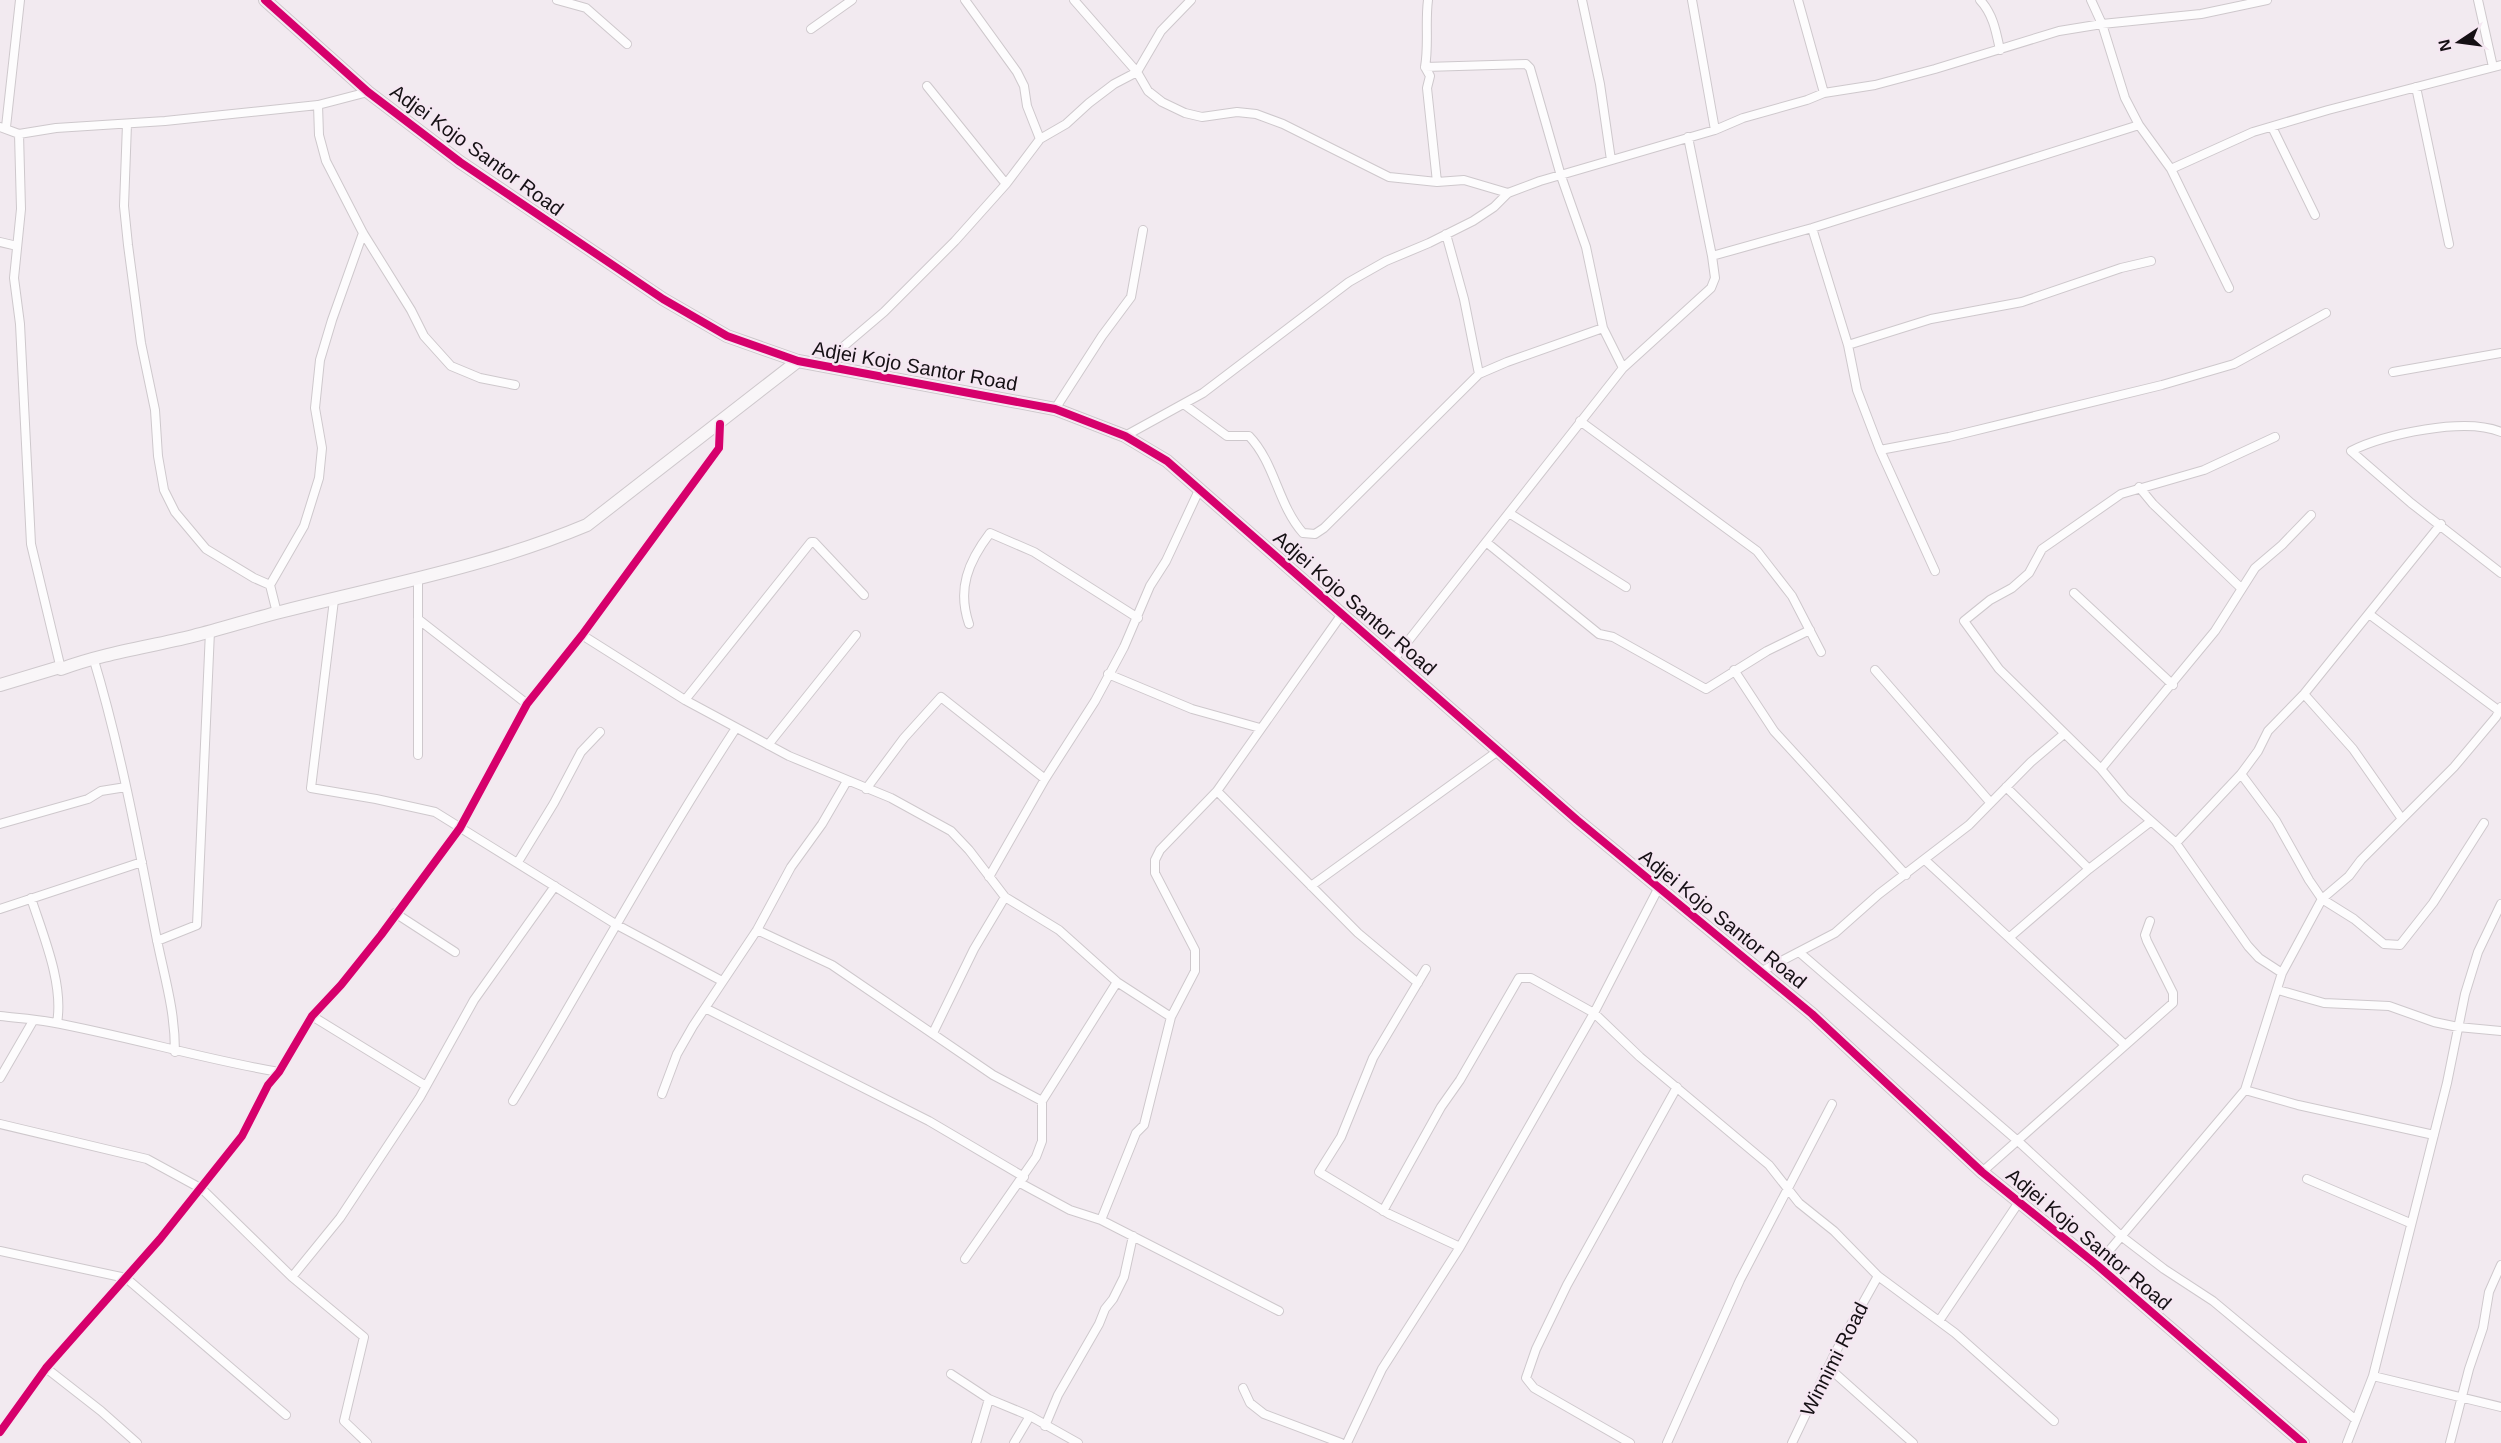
<svg xmlns="http://www.w3.org/2000/svg" width="2501" height="1443" font-family="Helvetica,sans-serif">
  <rect width="100%" height="100%" fill="#f2eaf0"/>
  <g fill="none" stroke-linecap="round" stroke-linejoin="round">
    <defs>
      <path id="street" d="M557,0l29,8 41,36
        M965,0l52,72 7,14 3,20 13,33
        M1074,0l63,72 11,19 14,11 23,11 17,4 35,-5 19,2 27,10 106,53 48,5 27,-2 44,13
        M1582,0l18,84 11,76
        M1692,0l23,130
        M1798,0l26,93
        M1980,0c13,14 16,31 20,50
        M2091,0l11,24 23,74 14,27 32,44 58,119
        M2478,0l15,67
        M811,29l41,-29
        M1425,67c4,-22 0,-44 3,-67
        M927,86l79,98
        M2416,87l33,157
        M318,105l1,30 7,26 37,72 48,77 13,26 27,30 29,12 35,7
        M127,124l-3,82 4,39 13,98 14,67 3,46 6,34 11,22 31,37 48,29 16,7 7,28
        M0,127l19,7 37,-6 109,-7 153,-16 50,-13
        M6,127l14,-127
        M2272,127l43,88
        M19,134l2,75 -7,69 6,46 11,220 30,125
        M2171,169l82,-37 75,-22 173,-45
        M1437,182l-10,-94 3,-12 -5,-9 101,-3 4,4 31,108 25,71 17,81
        M1812,228l36,117 9,45 23,60 55,121
        M1446,234l18,65 15,75
        M0,242l17,4
        M1712,256l100,-28 327,-103
        M1848,345l83,-26 91,-17 99,-34 30,-7
        M833,368l11,-22 40,-34 71,-71 51,-57 34,-45 26,-15 23,-21 25,-19 23,-12 24,-41 30,-31
        M2393,372l108,-19
        M1185,405l42,31h22c26,27 29,69 54,97l12,1 9,-6 155,-154 28,-12 96,-34 20,40
        M1055,409l47,-73 29,-39 12,-67
        M1580,421l177,130 35,45 29,56
        M2501,432c-36,-15 -116,2 -150,19l60,52 90,70
        M1125,436l78,-43 146,-111 37,-21 43,-18 44,-22 21,-14 14,-14 32,-12 175,-51 28,-12 64,-18 17,-7 51,-8 60,-16 124,-38 43,-7 99,-10 66,-14
        M2275,437l-71,33 -83,24 -79,55 -13,24 -17,15 -22,12 -26,21 35,48 102,100 24,29 51,45 72,103 11,12 23,15
        M1880,450l69,-13 213,-52 72,-21 92,-51
        M2139,487l14,17 88,84
        M1509,513l117,74
        M2441,524l-137,170 -36,37 -10,20 -17,23 35,47 33,59 13,19 32,20 30,25 16,1 33,-42 51,-80
        M1486,542l113,92 14,3 93,52 61,-38 43,-21
        M418,580v175
        M270,585l34,-59 15,-48 3,-30 -7,-40 5,-48 12,-40 31,-87
        M2074,593l99,92
        M334,600l-23,188 65,11 59,13 182,113 105,56
        M2369,614l129,96
        M418,619l109,85
        M969,624c-12,-35 -1,-62 21,-91l44,19 104,66
        M582,635l103,65 104,56 102,42 60,33 18,19 36,47 54,33 58,52 54,35
        M93,657c27,89 44,181 62,273 8,43 20,77 20,122
        M1394,659l229,-291 88,-80 4,-10 -3,-22 -24,-119
        M1734,670l40,61 132,144
        M1875,670l115,132
        M1108,674l84,35 68,19
        M2304,694l49,55 49,70
        M685,700l126,-158h3l50,53
        M768,745l88,-110
        M2101,769l114,-138 40,-63 27,-23 29,-30
        M2006,787l83,82
        M866,789l38,-51 37,-41 104,82
        M1217,791l141,142 60,50
        M0,824l88,-25 13,-8 25,-4
        M2176,843l65,-69
        M1925,860l199,184
        M518,862l36,-59 27,-51 19,-20
        M989,877l56,-98 50,-78 29,-54 26,-61 16,-25 34,-73
        M1311,886l187,-135
        M31,898c12,37 33,86 26,125
        M0,909l142,-47
        M395,913l60,39
        M757,930l75,35 161,110 49,26 75,-119
        M2010,937l79,-68 61,-47
        M157,941l40,-16 13,-294
        M1799,952l220,190 102,94 43,33 49,32 143,119
        M1426,969l-53,89 -32,79 -22,35 70,42 71,33
        M1762,971l73,-38 44,-39 90,-69 62,-63 33,-28
        M2278,990l46,13 65,3 45,16 24,5 43,4
        M705,1008l224,113 95,56
        M0,1016c17,2 34,3 50,6 77,14 152,37 229,50
        M312,1016l114,70
        M933,1033l41,-84 31,-52
        M0,1078l33,-57
        M2245,1090l53,15 136,30
        M662,1094l15,-40 16,-28 64,-96 34,-63 31,-43 25,-43
        M513,1101c75,-124 144,-252 223,-373
        M0,1124l147,35 55,30 90,88 72,60 -20,84 23,22
        M1982,1172l191,-169v-10l-26,-52 -2,-6 5,-14
        M2307,1179l103,44
        M1020,1183l50,27 31,10
        M1383,1211l58,-104 19,-27 59,-102h12l63,35 46,44 129,108 30,38 35,28 44,45 77,57 99,88
        M0,1251l126,27 160,137
        M965,1259l71,-102 6,-16v-40
        M2097,1265l148,-175 37,-117 40,-74 27,-23 12,-16 93,-93 42,-50 5,-10
        M292,1277l48,-59 80,-121 54,-97 81,-114
        M1279,1311l-178,-91 35,-87 8,-8 27,-108 24,-46v-21l-40,-77v-13l5,-10 57,-59 125,-177
        M1939,1321l80,-119
        M46,1368l55,43 36,32
        M1829,1368l84,75
        M951,1374l38,25 41,17 48,27
        M2373,1376l128,31
        M1243,1388l7,15 14,11 77,29
        M1045,1426l13,-31 41,-71 6,-15 8,-10 11,-22 9,-41
        M0,1432l46,-64 114,-129 82,-103 26,-51 11,-13 33,-56 29,-31 40,-50 79,-107 67,-124 55,-69 137,-187 1,-24
        M976,1443l13,-44
        M1014,1443l16,-27
        M1347,1443l35,-74 78,-122 134,-234 65,-126
        M1630,1443l-96,-55 -8,-10 10,-29 31,-64 110,-198
        M1667,1443l73,-163 92,-176
        M1792,1443l43,-90 43,-77
        M2347,1443l26,-67 74,-293 18,-89 13,-42 23,-48
        M2450,1443l19,-74 14,-41 6,-36 12,-27"/>
      <path id="secondary" d="M265,0l103,92 92,70 203,137 64,37 71,25 257,48 70,27 42,25 410,359 235,194 170,158 115,93 206,178
        M0,685l60,-18 1,2c43,-16 88,-22 132,-33 28,-7 56,-16 83,-23 105,-27 211,-46 311,-88l211,-164"/>
    </defs>
    <!-- street casing -->
    <use href="#street" stroke="#cec8cc" stroke-width="10"/>
    <!-- secondary casing -->
    <use href="#secondary" stroke="#cec8cc" stroke-width="14"/>
    <!-- street -->
    <use href="#street" stroke="#fdfcfd" stroke-width="8"/>
    <!-- secondary -->
    <use href="#secondary" stroke="#f9f6f8" stroke-width="12"/>
    <defs>
      <path id="cycleway" d="M265,0l103,92 92,70 203,137 64,37 71,25 257,48 70,27 42,25 410,359 235,194 170,158 115,93 206,178
        M0,1432l46,-64 114,-129 82,-103 26,-51 11,-13 33,-56 29,-31 40,-50 79,-107 67,-124 55,-69 137,-187 1,-24"/>
    </defs>
    <!-- cycleway casing -->
    <use href="#cycleway" stroke="#f5e7f2" stroke-width="11"/>
    <!-- cycleway -->
    <use href="#cycleway" stroke="#d6006c" stroke-width="8"/>
  </g>
  <g text-anchor="middle" dominant-baseline="central" stroke-width="5" stroke-linejoin="round" paint-order="stroke">
    <!-- street labels -->
    <g font-size="20" fill="#151014" stroke="#f5e7f2">
      <text transform="translate(477 150) rotate(36)">Adjei Kojo Santor Road</text>
      <text transform="translate(915 366) rotate(10)">Adjei Kojo Santor Road</text>
      <text transform="translate(1355 603) rotate(41)">Adjei Kojo Santor Road</text>
      <text transform="translate(1723 919) rotate(39)">Adjei Kojo Santor Road</text>
      <text transform="translate(2089 1239) rotate(40)">Adjei Kojo Santor Road</text>
      <text transform="translate(1834 1359) rotate(-63)">Winnimi Road</text>
    </g>
  </g>
  <!-- north arrow -->
  <g transform="translate(2459 42) rotate(257)" stroke="#f5e7f2" stroke-width="4.5" paint-order="stroke">
  <path d="M0-4.5L10 22L0 15L-10 22Z" fill="#151014"/>
  <text y="-9" font-size="16" font-weight="bold" text-anchor="middle" fill="#151014">N</text>
  </g>
</svg>
